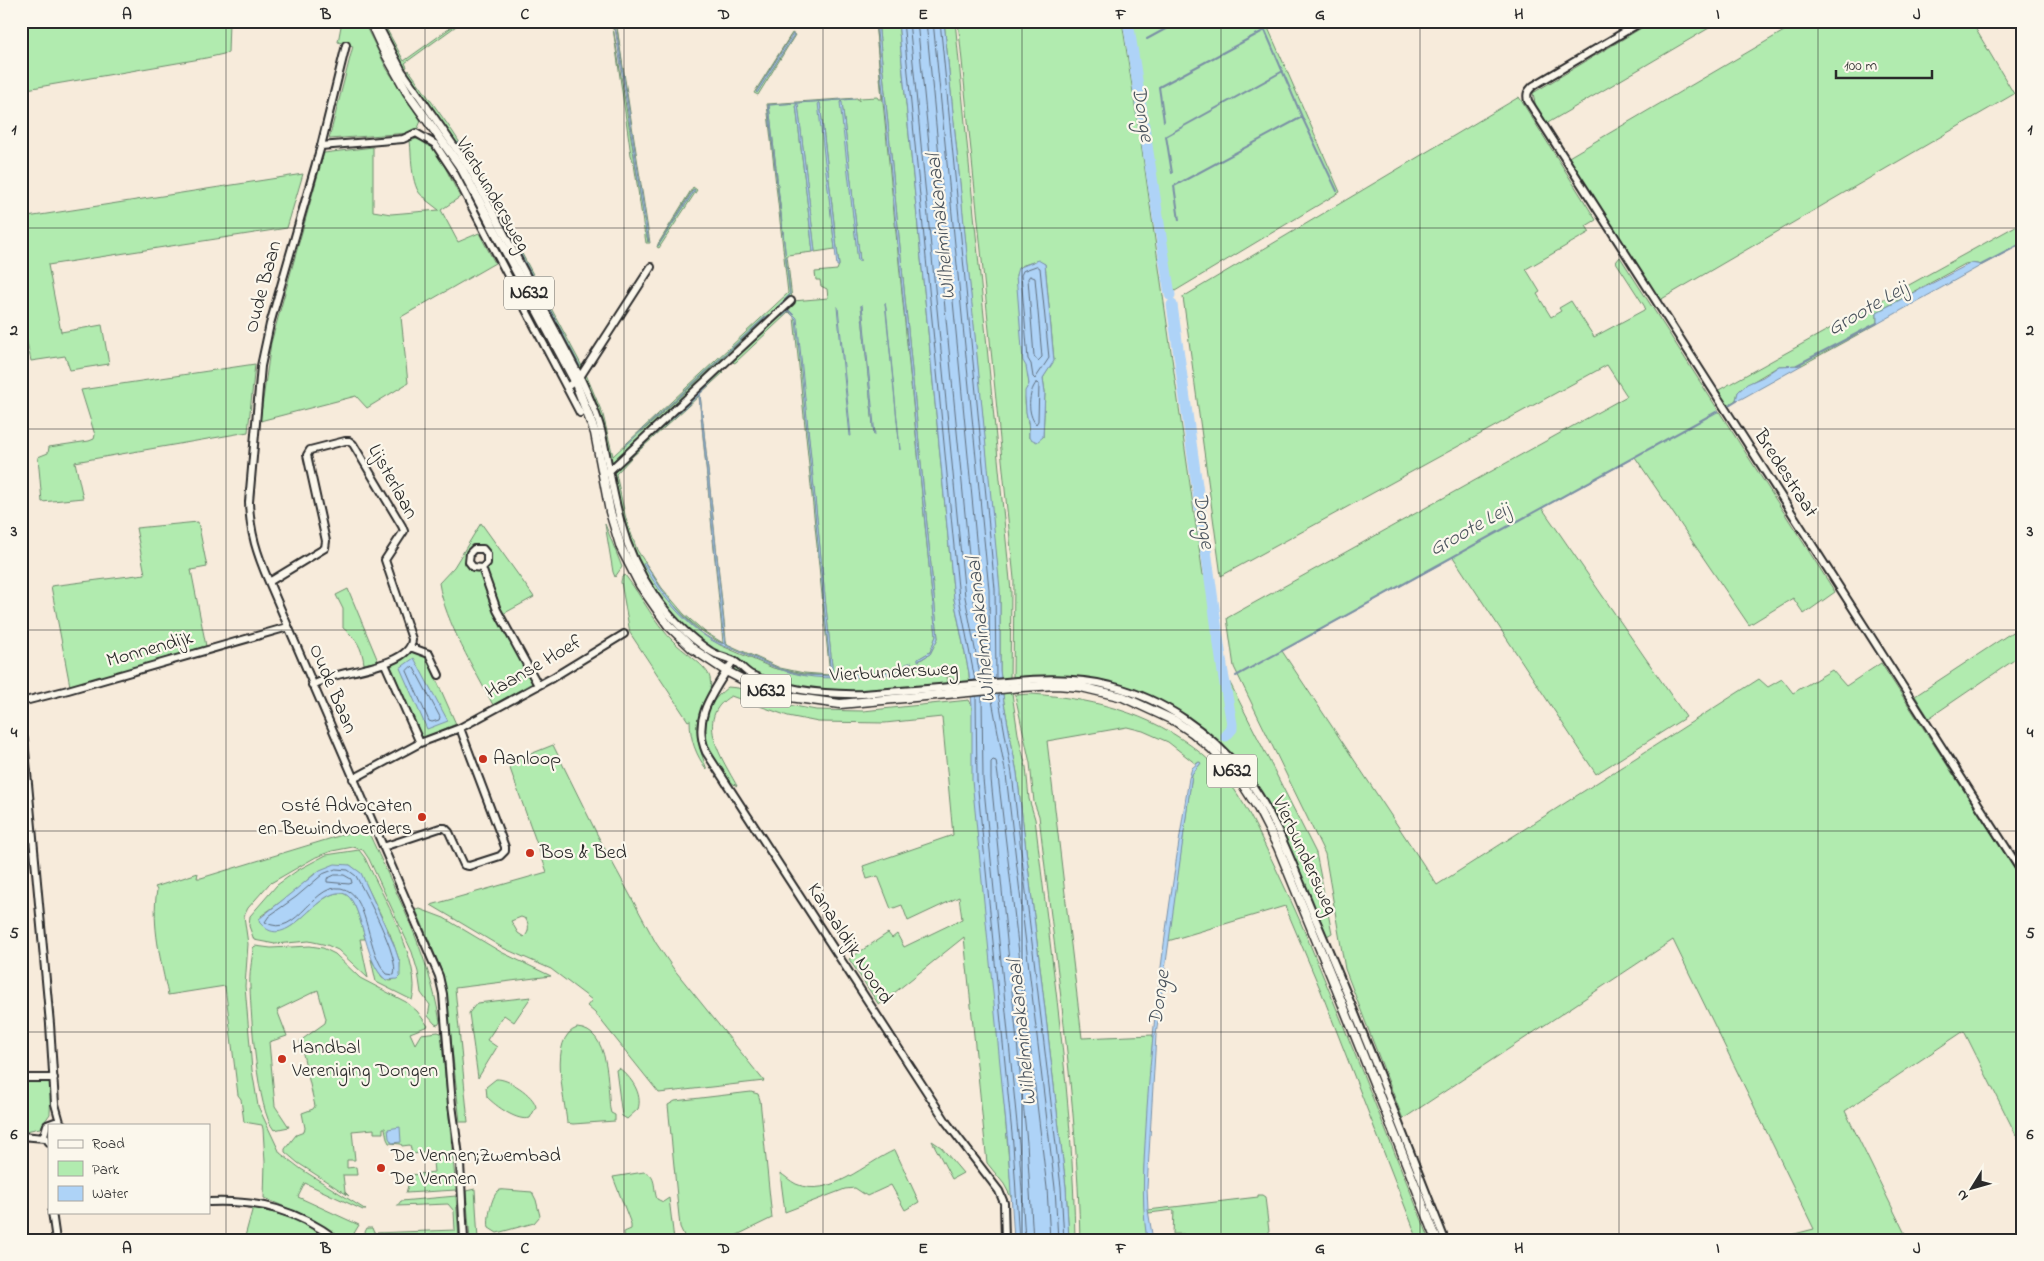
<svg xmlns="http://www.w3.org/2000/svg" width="2044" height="1261" font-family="'Indie Flower',sans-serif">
  <rect width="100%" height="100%" fill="#f7ebdb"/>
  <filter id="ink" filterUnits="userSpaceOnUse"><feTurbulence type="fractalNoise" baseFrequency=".02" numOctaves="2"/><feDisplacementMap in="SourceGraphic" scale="10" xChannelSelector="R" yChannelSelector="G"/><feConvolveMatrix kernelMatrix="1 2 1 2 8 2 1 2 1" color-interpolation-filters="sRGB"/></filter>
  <g filter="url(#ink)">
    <!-- green -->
    <path fill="#b1ebaf" stroke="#6e8b6d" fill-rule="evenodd" d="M21,21h208l-1,32 -22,5 -185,32z
      M342,21h21l24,48 34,52 -3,7 -9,5 -80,6 24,-93 -15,-4z
      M378,21h7v5l19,35 56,-40h3l-58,42 2,4 -4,2z
      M612,21l36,221 -32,-221 34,222h-4l-12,-79 -3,-9z
      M875,21l61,615 -6,16 -12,7 1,2 11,-7 8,-16 -60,-617h20l56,578 15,74 1,23 -13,2 -2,-18 -8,-5 1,10c-24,2 -48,3 -72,5 -11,1 -23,3 -34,3 -97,-5 -179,-62 -214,-154 -8,-21 -12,-46 -17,-69l108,-100h3l2,2 -24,22 26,246 1,4 53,24 24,5 26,2 -36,-358 -5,-5 -53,50 -2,1 -2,-2v-3l61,-57 35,-3 -1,-9 -6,-3 -1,-6h-4l-1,-8 22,-2 2,-5 -19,-162h-1l16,146 -20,3 -17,-147h-2l17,147 -26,3 5,44 -182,167 -28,-88 3,-6 18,43 10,41 175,-163 -21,-189 90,-6 2,3v-3l19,-1v2h4zM841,101l2,10 17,150 -2,-1zM769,104l14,129v1l-15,-129zM861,306h1l12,129v-1zM768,315l-120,111 -7,6zM699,396l22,225 2,22 -18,-11 -21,-18 -22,-26 -25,-38 -11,-31 -10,-45 16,-17zM806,411l27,265 70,-5 2,-6 6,-2 -4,3 -2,7 -65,5 -36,-3 -31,-7 -53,-23 -16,-10 -32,-30 -28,-42c6,5 12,18 17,26 17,23 37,42 62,55l2,-4 1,5 54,24 23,5 28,2z
      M944,21h11l56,570 -1,89 8,54 8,33 3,32 6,20c16,139 38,280 40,421h-6l-3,-53 -49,-414 -13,-70 -4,-33v-75z
      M958,21h164l23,149 58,405h7l15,98 91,180 16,80 -5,3 -2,-2 -72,-150 -60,-62 -70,-34 -93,-12 -17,3 1,-100zM1036,261l9,3 9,96 -11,18 2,14 -2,45 -14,1c1,-18 -9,-38 0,-54l-13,-109 5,-9z
      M1130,21h135l75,171 -170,102z
      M1653,21h68l-175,103 -10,-16 -3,-15z
      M1801,21h170l43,73 -354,206 -93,-142z
      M792,33l3,2 -37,60 -4,-2zM791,35h3l-37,58 -1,-1z
      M409,70l44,62 26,41 104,195 -2,3h-2l-125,-231 -47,-66z
      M1519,97l77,123 -10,6 4,6 -64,37 14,23 -3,2 14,23 10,-6 -2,-3 12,-7 23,36 50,-27 1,-3 -29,-45 4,-5 215,335 -31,22 -11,-16 -44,27 -114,-168 -93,51 144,209 -90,57 -143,-217 -171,94 155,234 322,-206 9,8 14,-8 11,14 39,-23 14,16 35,-23 142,219v267l-59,-118 -119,80 63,129h-137l43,-11 -141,-289 -270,179 -58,-150 -20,-115 -91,-187 -7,-49 400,-222 -20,-31 -386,211 -38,-279z
      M416,139l15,4 5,6 24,48 -19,13 17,32 21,-9 16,30 -94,54 7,66 -41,25 -11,-12 -96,25 11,-78 53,-190 49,-6v64l18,3 48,-4 -13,-10v-2c-16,-5 -14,-43 -16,-57z
      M303,174l-16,54 -239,37 13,67 41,-7 7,39 -39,6 -5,-14 -34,5 -10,-47v-96z
      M693,187l4,3 -38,58 -2,-1 1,-3zM693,189l2,1 -37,56 1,-2z
      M2023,222v21l-41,22 -11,-2 -6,1 -88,48v12l-75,41 -23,1 -37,22 -4,4 -2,8 -9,6 -10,-15z
      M255,364l-7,68 -173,30 8,36 -41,4 -4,-45 10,-4 1,-6 40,-6 5,-2 1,-4 -14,-45z
      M198,522l9,45 -16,3 15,76 -136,40 -19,-100 94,-12 -9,-46z
      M481,523l53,74 -31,17 -17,-44c14,-13 -4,-33 -18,-19 -2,3 -4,8 -2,12 2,5 8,8 13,8l15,40 40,71 -41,23c-18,-35 -48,-83 -54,-122l15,-16z
      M605,524l17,43 -7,10 -2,-5z
      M625,575c18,23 29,48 50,68 9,9 33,24 35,35 4,15 -10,29 -12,44 -3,16 4,33 9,48 -11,-15 -17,-30 -17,-50l-2,1 -58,-88 -9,-51 1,-5z
      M348,589l30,72 -14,3c-2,-17 -8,-26 -21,-36v-19l-7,-14z
      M2023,625v29l-94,64 -14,-22z
      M412,649l13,5 31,70 -35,15 -31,-75z
      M737,667l8,5 59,21 137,-2c-78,7 -134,14 -208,-21z
      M728,687l10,1 40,15 38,7 47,1 106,-11 3,6 40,493 -8,-15 -17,-21 -23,-226 -85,68 -30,-46 39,-26 4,5 5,-4 7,13 58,-28 -3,-22 -51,24 -6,-16 -11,4 -13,-33 -11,3 -4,-13 90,-31 -11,-118 -57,6 -67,-1 -30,-6 -57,-20c-38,22 -8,64 6,90 -10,-5 -14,-15 -20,-24 -18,-30 -19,-51 11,-75z
      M1032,694c67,5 130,22 180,69 26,25 41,57 56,89 14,29 28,59 41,90 41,98 80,198 121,298h-12l-97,-249 -36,-85 -117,35 24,-167 9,-11 -2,-1 -3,2 -28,-22 -25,-11 -16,-4 -80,14 35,297 71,-3 -9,134v34l3,37h-67c-3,-142 -25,-283 -41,-424l-5,-14 -4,-39 -15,-68z
      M553,745l45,91 58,107 17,25 91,113 -105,12 -64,-80 -8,-7 5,-6 -41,-31 -48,-21 -72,-43 116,-33 -39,-109zM521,917l5,2c3,6 4,13 -2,18l-6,-4 -7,-12z
      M365,828l3,3c28,62 61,123 72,191l-2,3 -3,-1 -7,-8 2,-11 -9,-12 -3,-21 -6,-20 -43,-93 -6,-9 -10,-3 -21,4 -16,6 -47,27 -21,24 -4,8 4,28 -3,42 7,84 6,36 22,47 21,16 65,41h-3l-58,-27 -7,14 61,28 -9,15h-4l-42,-25 -40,-17 1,-36 -2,-33 -1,-4 -18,-3 -3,-23 -3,-4 -13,-109 -57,9c-7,-34 -17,-70 -11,-105l-2,-3 43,-14 -1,5h4z
      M359,850l6,8c15,33 59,108 47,142l-36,-18 -5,-23 11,18 8,4 9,-4 1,-14 -10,-29 -29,-60 -11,-9 -37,10 -20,18 -32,23 8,13c8,2 15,1 22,-3 15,-8 46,-52 62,-24 6,11 9,24 12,37h-5l8,39 -30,-28 -11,-5 -18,-4 -34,3 -21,-4 -5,-14 1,-10 27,-31 21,-15 28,-15z
      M420,909l24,9 57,34 50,24 -96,12 13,134h-8l-15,-138 -6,-20 -23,-54z
      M310,946l13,2 12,6 25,24 46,24 11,9 11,15 -18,7 5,11 6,-10 17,-2 3,1 15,157 -50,3 5,-18 23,-3 -2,-20 -20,2 -2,-9 -8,1 -1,-2 -12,-1 -2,-4 -2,-11h-2v5h-9v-4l-22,2 3,29h-8v8l9,-1 1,8h-14l2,17 4,4 -51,-33 -13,-11v-3l11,-14 8,-3 1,-4 -3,-15 11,-4 2,-3 -15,-65 25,-18 1,-4 -8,-29 -41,20 10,26 -18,6 6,64 14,21 -15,3c-17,-20 -23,-114 -24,-143 -1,-13 2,-26 3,-39l2,-2 16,2z
      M531,997l-17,25 -10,-7 -17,25 10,7 -19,31 -9,-65 8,-10z
      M577,1028c34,2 30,58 33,81l1,4 4,2v6l-42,3 -6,-1c-2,-24 -19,-85 10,-95z
      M619,1068c12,9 24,26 19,41l-11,10 -5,-3 -6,-46z
      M496,1079c12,-1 38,16 40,28l-6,11c-13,4 -34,-12 -43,-21l-1,-10z
      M51,1081l-1,33 -10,14 -19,4v-49z
      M751,1092l7,2 2,6 12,118 -45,22h-41l-6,-13 -12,-122 7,-4z
      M932,1141l9,6 22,26 -11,6z
      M895,1150l24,52 -14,8 -14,-25 -24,11 -12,-8 -10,1 -60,23 -5,-39c5,3 10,8 16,11 34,15 69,-21 99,-34z
      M644,1172c13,3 9,17 13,27l6,3 6,-4 5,42h-49l-1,-8 7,-3v-5l-18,-47z
      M475,1189l3,51h-8l-4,-49z
      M506,1190l26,2 4,8 4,16 -6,7 -37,10 -8,-5c-2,-8 2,-31 9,-37 3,-2 5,-1 8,-1z
      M1258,1195h4l3,2 5,43h-28v-4l-58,3v-5h-11l1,-24 -25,3 -1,-3 110,-13z
      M456,1196l3,44 -27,-2v2h-71l6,-12h5l2,5 81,-3 -1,-19 -6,-7 -51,2 4,-5z
      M253,1207l42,12 36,21h-87z"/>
    <!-- water -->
    <path fill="#aed3f7" stroke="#7a90a5" d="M614,21l5,25 30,196 -3,-10z
      M876,21h2l60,617 -8,16 -12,7v-2l12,-7 6,-16z
      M898,21h46l56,568v81l4,33 13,70 49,414 3,53h-55l-6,-95 -36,-365v-74l-3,-33 -15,-74z
      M793,34l1,1 -37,58 -1,-1z
      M855,99l-86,6 21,190 -13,12 13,-13 -22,-189z
      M840,102h2l18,159h-2z
      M818,103h2l19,163h-2z
      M796,104h2l17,147 -2,1z
      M458,142l27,44 95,180 -100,-188z
      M694,189l1,1 -37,56z
      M1038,260l7,4 9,97 -11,17 2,14 -2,45 -6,5 -8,-4v-12l-3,-14 -1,-15v-6l4,-7 -3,-18 -3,-5 -7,-86 2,-7z
      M1971,263l11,2 -105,59v-12z
      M885,303l1,5 14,142z
      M861,305h1l13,130h-1z
      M837,307h1l13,129h-1z
      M789,310l8,8 36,358 69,-5 4,-7 6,-2 -4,4 -3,7c-30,2 -60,7 -91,4 -26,-3 -48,-12 -72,-24 -10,-5 -21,-7 -31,-13 -29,-18 -51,-47 -68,-76l2,-1c15,26 48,74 79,81l-25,-249 -68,61 89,-83 -20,21 26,251 54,24 24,6 27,1 -35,-357 -7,-8 -7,6z
      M767,315h1l-144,132z
      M1802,365l-61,34 -5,1 2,-8 9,-8 16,-7 16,-11z
      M414,658l34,63 -21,8 -27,-61z
      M1199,762l2,1 -9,11 -36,261 -9,153 1,22 5,30h-6c-7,-44 -2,-89 0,-132 7,-111 25,-221 42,-330l3,-10z
      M335,864l15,1 11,8 33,72 6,18v13l-3,3 -11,1c-24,-18 -22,-83 -44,-87 -27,-4 -55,62 -82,30l-1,-4 61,-49z
      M400,1127l1,15 -9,1 -3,-5 -1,-9z"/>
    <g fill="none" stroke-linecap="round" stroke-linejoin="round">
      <!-- shore -->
      <path stroke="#5f6e7d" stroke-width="1" d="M903,21l56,577 16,82
        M909,21l56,576 16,83
        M917,21l56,575 4,20 2,1 3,-2 -1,-24 -55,-570
        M933,21l56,569 1,89
        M940,21l55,568 1,89
        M1037,266l3,2 9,90 -14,21 -2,-2 -2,-13 -3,-5 -7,-84 2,-4z
        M1030,276l5,2 7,79 -4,4 -4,-5 -6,-77z
        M1036,383l3,1 -1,37 -2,3c-9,-10 -8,-31 0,-41z
        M411,667l3,1 26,49 -1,3 -7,2 -3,-1 -22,-50z
        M998,694l14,80 49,413 3,53
        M991,695l15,80 49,413 3,52
        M976,696l1,84 36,364 6,96
        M982,696l1,83 36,365 6,96
        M336,869l12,1 8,6c10,19 44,81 38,99l-7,-1c-20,-20 -18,-74 -40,-84 -33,-15 -49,52 -82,32l4,-6 27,-19 27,-23z
        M335,875h9l7,4 1,4 -3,1 -22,-2v-3z
        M1033,1240l-6,-97 -36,-364v-17l2,-2 3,1 2,15 49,412 3,52"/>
      <!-- stream -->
      <path stroke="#7a90a5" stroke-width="2" d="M1148,21v1
        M1261,21l41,96 35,74
        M1147,39l33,-18
        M1164,121l-5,-34 106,-57
        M1172,173l-6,-37 117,-65
        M1179,220l-5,-34 128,-69
        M1981,265l42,-22
        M1797,365l80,-42
        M1729,405l8,-5
        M1236,676l482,-265
        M1225,682l2,-1"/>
      <!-- river -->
      <path stroke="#aed3f7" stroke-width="11" d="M1128,21l42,274
        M1172,305l51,368 9,51v5l-6,7"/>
      <defs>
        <path id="minor" d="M376,21l26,50 68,98 110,208c8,17 16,34 21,53 7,30 11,62 20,93 13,49 45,99 89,128 7,5 16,6 24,10 7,4 11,11 18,14 34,16 73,20 111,19 40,-3 80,-6 120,-10 43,-4 86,-9 128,2 53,13 99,46 133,88 32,41 51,97 71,144 46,106 87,214 130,322
          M1643,21l-110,65c-5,5 -7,7 -5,15l495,773
          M346,45l-25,101 -51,178 -9,42 -12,136c1,31 8,52 20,80l170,394 4,18 9,111 8,58 4,77
          M321,146l82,-7 13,-6 19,11 18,27 127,242
          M567,387l13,-10 71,-110
          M607,473l184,-172
          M482,568l-9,-1 -4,-5 1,-9 4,-4h9l4,5v9l-5,5 15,42 41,75
          M269,582l56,-34 1,-7 -19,-86 3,-5 35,-9h4l4,3 49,82 2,5 -19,29 27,79c0,25 -59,31 -78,37 -7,2 -14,6 -22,9
          M410,647l19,7 10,21
          M733,661c-18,29 -42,56 -27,91l241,371 52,68 5,12 1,37
          M385,664l35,79
          M21,702l47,-12 220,-63
          M21,730l3,10 26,284 5,80 5,18
          M353,779l67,-36 40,-15 92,-50 72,-44
          M383,847l57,-19h5l4,4 15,33 5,1 31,-10 5,-5v-4l-45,-119
          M21,1078h33
          M21,1136l24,2
          M49,1142l-5,-7 3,-10 8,-3 7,2
          M209,1202c50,-2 88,8 128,38
          M52,1212l4,28"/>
        <path id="major" d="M370,21l13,28 24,43 55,77 113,212 20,52 15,79 11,36 19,37 28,40 25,24 33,22 37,19 20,6 57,8 182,-17 35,-2 24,2 42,10 52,24 18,12 19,16 28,31 18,28 20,39 56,136 103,257"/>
      </defs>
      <!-- minor casing -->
      <use href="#minor" stroke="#2b2b2b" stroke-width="10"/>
      <!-- major casing -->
      <use href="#major" stroke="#2b2b2b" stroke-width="11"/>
      <!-- minor -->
      <use href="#minor" stroke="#fbf7ec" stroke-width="6"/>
      <!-- major -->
      <use href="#major" stroke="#fbf7ec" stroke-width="8"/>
    </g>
  </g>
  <!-- grid -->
  <path fill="none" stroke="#2b2b2b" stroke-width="1" stroke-opacity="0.55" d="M226,21v1219M425,21v1219M624,21v1219M823,21v1219M1022,21v1219M1221,21v1219M1420,21v1219M1619,21v1219M1818,21v1219M21,228h2002M21,429h2002M21,630h2002M21,831h2002M21,1032h2002"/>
  <!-- markers -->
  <g fill="#c8321e" stroke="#fbf7ec" stroke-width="2">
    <circle cx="483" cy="759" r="5"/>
    <circle cx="422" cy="817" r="5"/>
    <circle cx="530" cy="853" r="5"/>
    <circle cx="282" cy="1059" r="5"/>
    <circle cx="381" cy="1168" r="5"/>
  </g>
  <g text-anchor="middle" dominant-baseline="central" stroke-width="4.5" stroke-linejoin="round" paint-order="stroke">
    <!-- shield labels -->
    <g fill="#fbf7ec" stroke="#696865" stroke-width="1">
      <rect x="504" y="276.5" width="50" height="33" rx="4"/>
      <rect x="741" y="674.5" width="50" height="33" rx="4"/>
      <rect x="1207" y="754.5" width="50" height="33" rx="4"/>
    </g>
    <g font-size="19" font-weight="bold" fill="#2b2b2b">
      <text x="529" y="293">N632</text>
      <text x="766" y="691">N632</text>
      <text x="1232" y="771">N632</text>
    </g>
    <!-- street labels -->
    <g font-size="20" fill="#2b2b2b" stroke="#fbf7ec">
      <text transform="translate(492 195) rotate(60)">Vierbundersweg</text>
      <text transform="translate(264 287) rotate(-75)">Oude Baan</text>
      <text transform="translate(1785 474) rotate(57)">Bredestraat</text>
      <text transform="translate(392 482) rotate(61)">Lijsterlaan</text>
      <text transform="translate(150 650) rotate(-16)">Monnendijk</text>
      <text transform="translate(534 668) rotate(-30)">Haanse Hoef</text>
      <text transform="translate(894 673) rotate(-3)">Vierbundersweg</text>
      <text transform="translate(332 689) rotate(67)">Oude Baan</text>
      <text transform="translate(1304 856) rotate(65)">Vierbundersweg</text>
      <text transform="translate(849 944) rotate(57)">Kanaaldijk Noord</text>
    </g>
    <!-- poi labels -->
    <g font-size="20" fill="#2b2b2b" stroke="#fbf7ec" text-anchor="start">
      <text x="493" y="759">Aanloop</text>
      <text x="412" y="806" text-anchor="end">Osté Advocaten<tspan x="412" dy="23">en Bewindvoerders</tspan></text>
      <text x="540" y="853">Bos &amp; Bed</text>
      <text x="292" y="1048">Handbal<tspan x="292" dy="23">Vereniging Dongen</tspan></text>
      <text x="391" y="1156">De Vennen;Zwembad<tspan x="391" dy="23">De Vennen</tspan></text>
    </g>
    <!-- water labels -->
    <g font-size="21" font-style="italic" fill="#4c555e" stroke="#fbf7ec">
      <text transform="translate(1142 114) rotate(81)">Donge</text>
      <text transform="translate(942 227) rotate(-96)">Wilhelminakanaal</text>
      <text transform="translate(1868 309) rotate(-30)">Groote Leij</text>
      <text transform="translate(1203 521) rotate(82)">Donge</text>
      <text transform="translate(1470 530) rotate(-29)">Groote Leij</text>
      <text transform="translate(982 630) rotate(-96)">Wilhelminakanaal</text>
      <text transform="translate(1160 998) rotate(-82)">Donge</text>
      <text transform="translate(1023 1033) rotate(-96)">Wilhelminakanaal</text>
    </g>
  </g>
  <!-- margin -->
  <rect width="2044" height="1261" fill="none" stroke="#fbf7ec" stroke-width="55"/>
  <!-- legend -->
  <rect x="48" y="1124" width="162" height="90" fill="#fbf7ec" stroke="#a8a59f"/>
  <rect x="58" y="1140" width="25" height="8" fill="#fbf7ec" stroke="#a8a59f"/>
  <text x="92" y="1148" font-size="15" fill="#2b2b2b">Road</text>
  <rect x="58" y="1161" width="25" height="15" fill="#b1ebaf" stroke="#a8a59f"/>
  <text x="92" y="1174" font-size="15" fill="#2b2b2b">Park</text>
  <rect x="58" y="1186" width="25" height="15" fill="#aed3f7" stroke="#a8a59f"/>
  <text x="92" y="1198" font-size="15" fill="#2b2b2b">Water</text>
  <!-- north arrow -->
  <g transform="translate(1972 1188) rotate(233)" stroke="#fbf7ec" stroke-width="4" paint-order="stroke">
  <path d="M0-4L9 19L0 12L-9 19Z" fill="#2b2b2b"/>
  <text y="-8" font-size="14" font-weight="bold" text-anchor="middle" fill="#2b2b2b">N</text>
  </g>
  <!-- scale -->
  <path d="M1836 70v8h96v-8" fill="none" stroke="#2b2b2b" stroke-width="2.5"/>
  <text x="1844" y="70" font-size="15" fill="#2b2b2b" stroke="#fbf7ec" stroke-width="4" paint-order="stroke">100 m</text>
  <rect x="28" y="28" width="1988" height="1206" fill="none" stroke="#2b2b2b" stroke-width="2"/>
  <g font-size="16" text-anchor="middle" font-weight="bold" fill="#2b2b2b">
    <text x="127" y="19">A</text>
    <text x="326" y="19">B</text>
    <text x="525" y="19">C</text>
    <text x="724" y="19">D</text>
    <text x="923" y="19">E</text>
    <text x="1121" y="19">F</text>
    <text x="1320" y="19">G</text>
    <text x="1519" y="19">H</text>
    <text x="1718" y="19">I</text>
    <text x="1917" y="19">J</text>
    <text x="14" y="134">1</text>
    <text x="2030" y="134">1</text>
    <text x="14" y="335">2</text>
    <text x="2030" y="335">2</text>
    <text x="14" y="536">3</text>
    <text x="2030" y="536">3</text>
    <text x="14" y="737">4</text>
    <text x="2030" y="737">4</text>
    <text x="14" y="938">5</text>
    <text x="2030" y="938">5</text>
    <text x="14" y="1139">6</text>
    <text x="2030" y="1139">6</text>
    <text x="127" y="1253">A</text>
    <text x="326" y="1253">B</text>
    <text x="525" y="1253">C</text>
    <text x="724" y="1253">D</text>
    <text x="923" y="1253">E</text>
    <text x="1121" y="1253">F</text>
    <text x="1320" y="1253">G</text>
    <text x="1519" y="1253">H</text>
    <text x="1718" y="1253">I</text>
    <text x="1917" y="1253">J</text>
  </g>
</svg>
